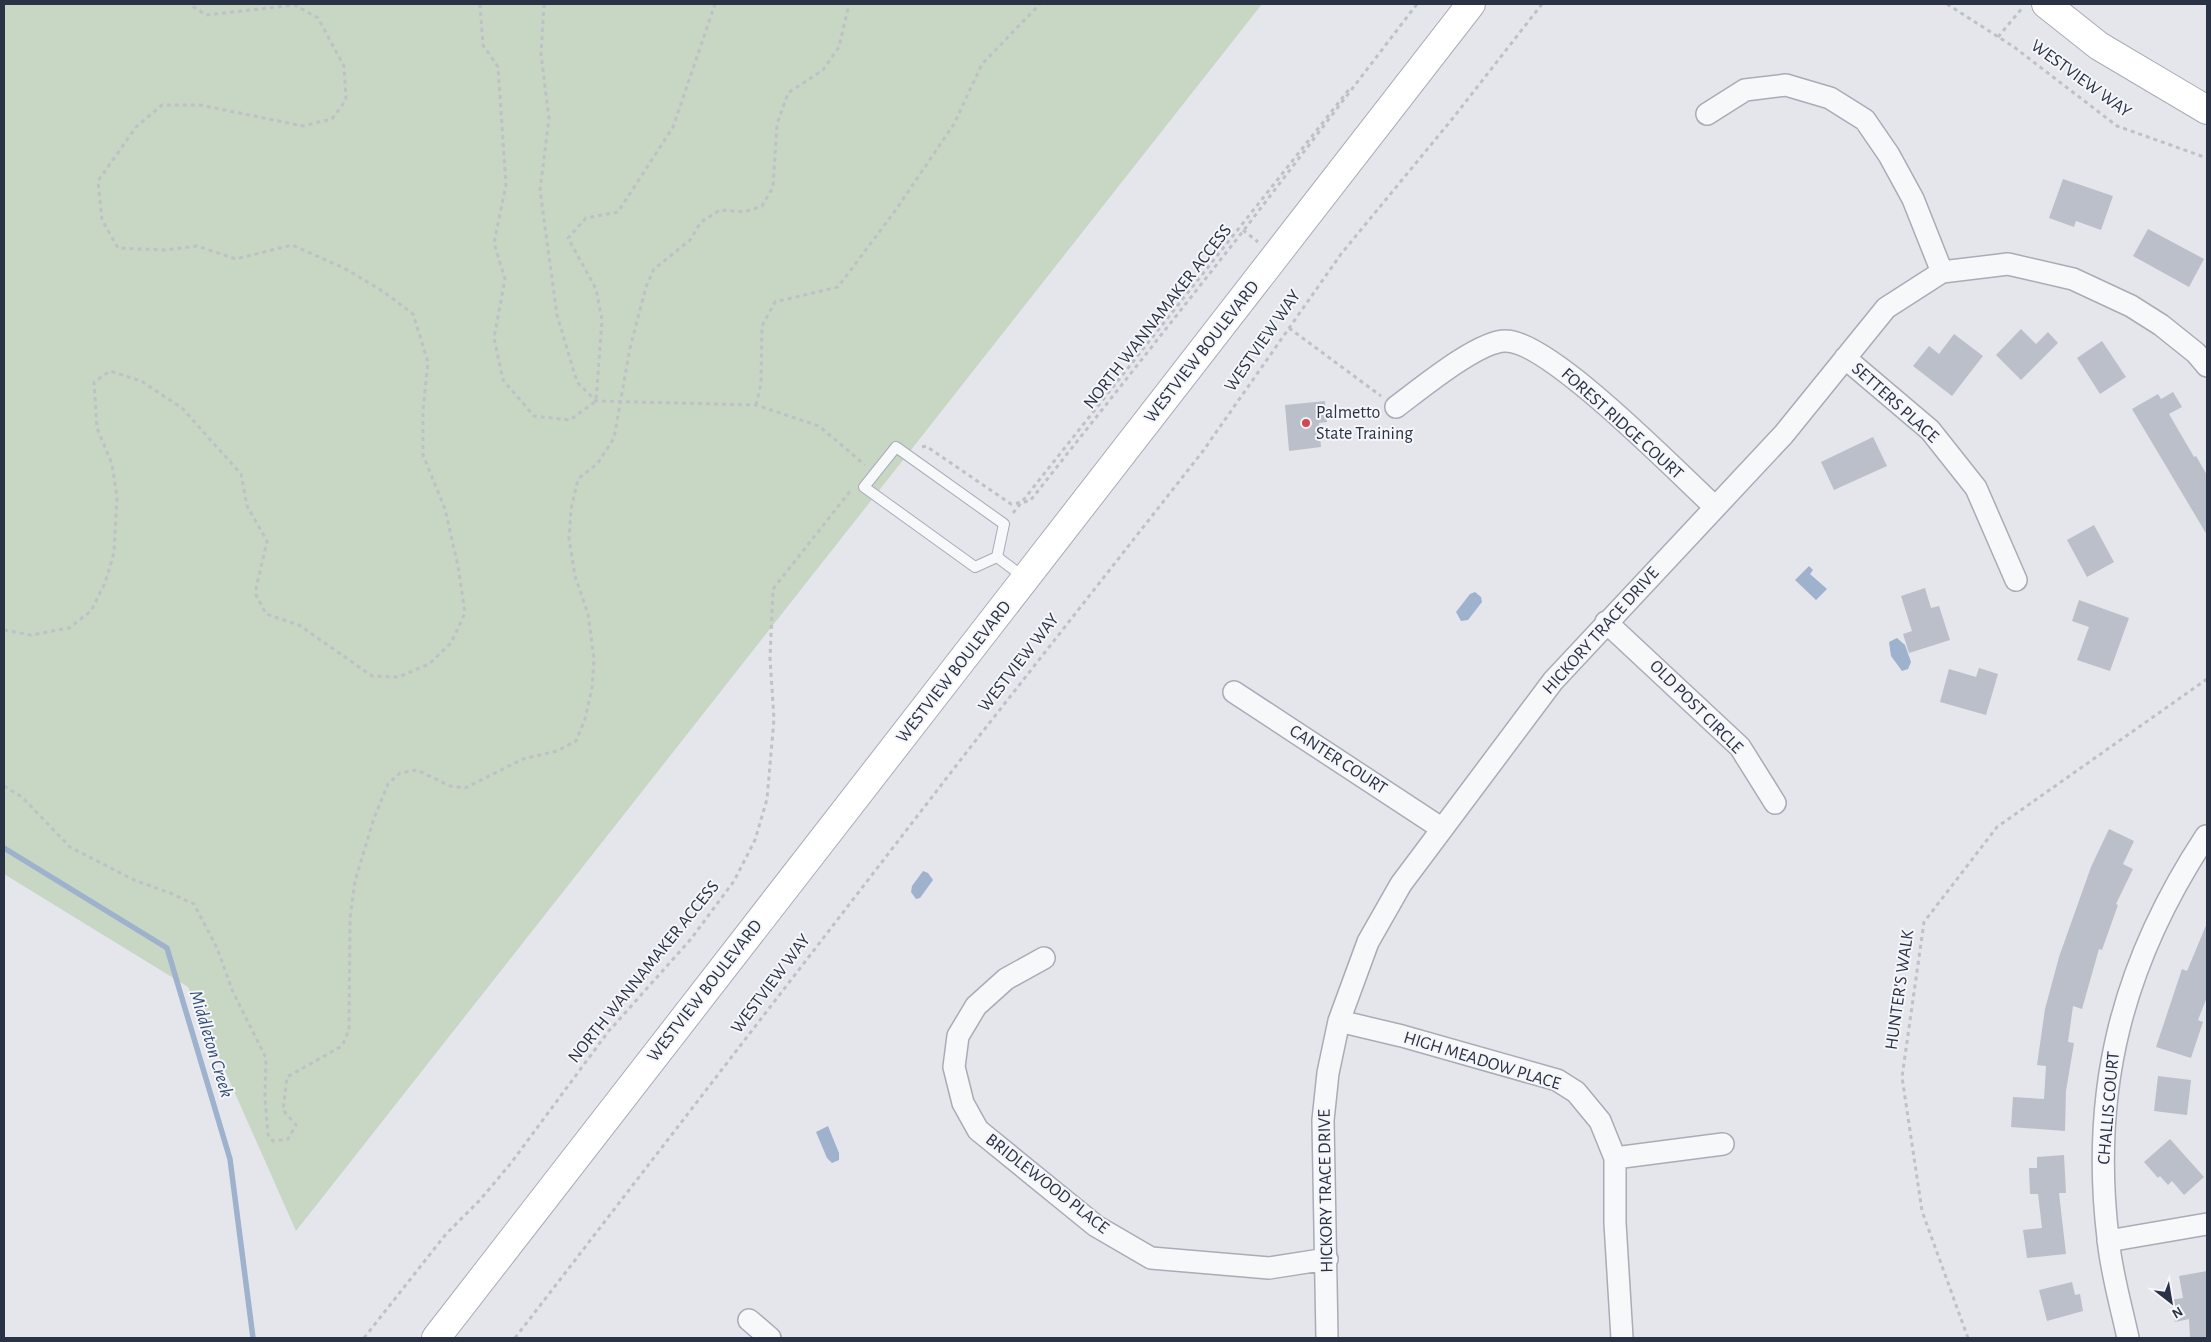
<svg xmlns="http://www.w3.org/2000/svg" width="2211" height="1342" font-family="'Alegreya Sans',sans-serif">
  <rect width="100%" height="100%" fill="#e4e6ec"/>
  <!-- green -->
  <path fill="#c8d6c4" d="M4,4h1258l-966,1227 -108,-244 -184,-113z"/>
  <!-- water -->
  <path fill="#9eb2cd" d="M1809,566l4,4 -3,4 17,15 -11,11 -21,-20z
    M1475,592l6,5 1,5 -14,18 -7,1 -5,-9 14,-18z
    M1897,638l8,7 6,17 -3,7 -6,2 -11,-15 -2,-14z
    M923,871l5,2 5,7 -13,18 -4,1 -5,-7 1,-6z
    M828,1126l11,27v7l-7,3 -5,-5 -11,-26z"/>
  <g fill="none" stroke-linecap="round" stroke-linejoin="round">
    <!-- stream -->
    <path stroke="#9eb2cd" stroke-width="5.5" d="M4,848l163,100 63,211 23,179"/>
  </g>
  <!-- building -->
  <path fill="#bbbfca" d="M2063,179l50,17 -12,34 -25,-9 -2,6 -25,-9z
    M2148,229l56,30 -15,28 -56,-31z
    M2021,329l15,15 12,-12 10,11 -37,37 -25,-25z
    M1954,334l29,22 -31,40 -39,-30 16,-20 10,8z
    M2102,341l24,36 -26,17 -23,-36z
    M2173,392l9,15 -13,7 25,43 2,-1 11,19v60l-75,-126 26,-15 3,5z
    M1325,401l2,21 -8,1 2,24 -32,4 -4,-46z
    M1873,437l14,29 -53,24 -13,-28z
    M2094,525l20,37 -27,15 -20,-37z
    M1925,588l6,20 8,-2 11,34 -41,13 -6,-19 9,-3 -11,-35z
    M2079,600l50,18 -19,53 -33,-11 12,-33 -17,-6z
    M1979,668l19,6 -12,41 -46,-13 9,-33 27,8z
    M2109,829l25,12 -11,23 10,5 -17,35 2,1 -16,45 -3,-1 -17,60 -9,-3 -5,36 6,1 -8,48 -1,40 -54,-4 2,-30 31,2 2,-33 -9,-1 8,-56 14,-52 32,-90z
    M2207,923v74l-9,23 5,2 -12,36 -35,-11 26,-78 5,2z
    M2158,1076l33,4 -4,35 -33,-4z
    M2170,1139l34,38 -20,18 -12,-14 -4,4 -8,-9 -2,2 -14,-16z
    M2064,1155l2,38h-7l7,61 -39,4 -4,-28 19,-2 -4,-34h-8l-1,-26h8v-11z
    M2207,1271v67h-17l-1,-19 -14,3 -5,-22 13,-2 -4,-22z
    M2072,1282l3,13 5,-1 3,17 -36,10 -8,-31z"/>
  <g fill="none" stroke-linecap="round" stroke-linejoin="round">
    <defs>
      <path id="lane" d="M997,557l7,-33 -108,-77 -32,40 111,80 22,-10 28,21"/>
      <path id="street" d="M1707,114l38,-24 41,-5 44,13 35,22 24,35 24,44 29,73
        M1845,358l85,72 46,58 40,92
        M1396,407c23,-17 83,-67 110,-66 44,0 172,132 209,166
        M1606,622l134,125 35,56
        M1234,692l207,136
        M1044,958l-38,21 -30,27 -18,30 -4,31 9,36 15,27 118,96 55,32 118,10 58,-9
        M1339,1021l63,15 155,44 19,12 24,29 15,37v65l7,115
        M1615,1158l108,-14
        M2108,1241l99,-17
        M749,1320l21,18
        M1327,1338l-4,-218 5,-47 11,-52 29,-79 33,-58 152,-203 231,-247 102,-126 56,-36 66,-8 65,15 58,27 30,19 35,28 11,13
        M2128,1338c-7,-33 -17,-66 -20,-100 -18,-150 15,-276 98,-402"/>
      <path id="secondary" d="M2046,4l53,42 108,64
        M436,1338l1035,-1334"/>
    </defs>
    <!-- lane casing -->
    <use href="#lane" stroke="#a8acb7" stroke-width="12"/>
    <!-- street casing -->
    <use href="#street" stroke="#a8acb7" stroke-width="24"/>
    <!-- secondary casing -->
    <use href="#secondary" stroke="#a8acb7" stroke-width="30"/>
    <!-- path -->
    <path stroke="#bec1c7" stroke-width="3" stroke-dasharray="4 4" stroke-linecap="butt" d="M480,4l3,41 15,22 8,118 -12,58 11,36 -11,59 9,42 31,36 36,4 26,-19 6,-81 -6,-31 -28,-51 18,-20 32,-6 55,-85 42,-123
      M544,4l-3,50 8,65 -9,71 17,125 20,67 19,19 160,4 63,21 46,39
      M1947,4l67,43 103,79 90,32
      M1998,37l25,-30
      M1243,230l15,12
      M1289,328l92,68
      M756,405l5,-21 1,-58 13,-24 63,-15 57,-76 59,-87 28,-60 58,-60
      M922,447l4,-1 85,58 19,-3 214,-271 173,-226
      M1013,513l338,-426
      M4,630l27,5 38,-7 22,-17 14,-28 9,-30 3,-56 -5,-33 -15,-36 -3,-46 16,-11 31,10 41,27 59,66 6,32 20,35 -12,52 11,21 33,11 73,51 27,1 30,-13 22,-21 14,-30 -7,-47 -13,-57 -22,-54v-45l5,-48 -15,-48 -29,-22 -40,-24 -52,-23 -56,14 -39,-13 -32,4 -47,-2 -16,-28 -4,-39 38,-54 26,-22h38l103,21 29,-7 14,-19 -2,-34 -26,-48 -23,-13 -89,10 -17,-11
      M4,786l18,11 48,50 64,33 36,13 24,11 23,44 16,44 33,66 -1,40 3,37 5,6 15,-2 8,-14 -13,-15 4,-33 55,-31 7,-16 1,-112 5,-37 19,-63 14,-34 12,-11 17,-3 33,16 15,2 58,-29 34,-8 19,-10 9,-22 7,-31 2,-29 -6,-45 -13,-38 -6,-37 2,-30 7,-30 20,-16 16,-25 16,-90 16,-61 8,-18 36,-29 11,-18 19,-12 24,2 18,-6 11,-19 4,-63 11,-31 35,-23 16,-23 10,-43
      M364,1338l82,-104 34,-34 31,-37 97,-131 83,-93 43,-58 21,-41 12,-41 7,-80 -4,-61 3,-69 78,-99
      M515,1338l454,-589 234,-298 138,-197 112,-136 89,-114
      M1968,1338l-46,-127 -20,-134 22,-155 73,-95 210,-148"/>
    <!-- lane -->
    <use href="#lane" stroke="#f7f8fa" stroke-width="10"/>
    <!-- street -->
    <use href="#street" stroke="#f7f8fa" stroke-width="21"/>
    <!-- secondary -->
    <use href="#secondary" stroke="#fff" stroke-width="28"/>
  </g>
  <!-- markers -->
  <circle fill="#d44652" stroke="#f4f6f9" stroke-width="2" cx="1306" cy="423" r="5"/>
  <g text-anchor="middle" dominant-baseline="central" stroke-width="4" stroke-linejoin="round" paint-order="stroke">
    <!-- street labels -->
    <g font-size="18" fill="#2a3245" stroke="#f4f6f9">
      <text transform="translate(2081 79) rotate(36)">WESTVIEW WAY</text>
      <text transform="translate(1158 317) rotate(-52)">NORTH WANNAMAKER ACCESS</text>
      <text transform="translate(1263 341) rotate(-55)">WESTVIEW WAY</text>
      <text transform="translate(1202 352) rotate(-52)">WESTVIEW BOULEVARD</text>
      <text transform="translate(1895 403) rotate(42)">SETTERS PLACE</text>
      <text transform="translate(1622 424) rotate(42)">FOREST RIDGE COURT</text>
      <text transform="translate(1601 631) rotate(-48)">HICKORY TRACE DRIVE</text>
      <text transform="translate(1019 663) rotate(-52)">WESTVIEW WAY</text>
      <text transform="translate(954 672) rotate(-52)">WESTVIEW BOULEVARD</text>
      <text transform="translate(1696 707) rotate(45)">OLD POST CIRCLE</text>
      <text transform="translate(1338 760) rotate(33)">CANTER COURT</text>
      <text transform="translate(644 972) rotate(-51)">NORTH WANNAMAKER ACCESS</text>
      <text transform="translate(771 984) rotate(-53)">WESTVIEW WAY</text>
      <text transform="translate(1900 990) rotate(-82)">HUNTER'S WALK</text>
      <text transform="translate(705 991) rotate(-52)">WESTVIEW BOULEVARD</text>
      <text transform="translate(1482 1061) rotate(17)">HIGH MEADOW PLACE</text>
      <text transform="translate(2109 1108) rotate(-85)">CHALLIS COURT</text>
      <text transform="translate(1047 1184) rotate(38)">BRIDLEWOOD PLACE</text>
      <text transform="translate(1326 1191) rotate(-91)">HICKORY TRACE DRIVE</text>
    </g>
    <!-- poi labels -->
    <g font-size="18" fill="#2a3245" stroke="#f4f6f9" text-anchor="start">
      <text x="1316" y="413">Palmetto<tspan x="1316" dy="21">State Training</tspan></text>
    </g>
    <!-- water labels -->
    <g font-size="19" font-style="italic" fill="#334e7b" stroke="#f4f6f9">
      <text transform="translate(211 1044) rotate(73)">Middleton Creek</text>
    </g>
  </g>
  <!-- border -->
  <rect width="2211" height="1342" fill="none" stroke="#2a3245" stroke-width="10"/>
  <!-- north arrow -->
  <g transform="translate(2171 1302) rotate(149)" stroke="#f4f6f9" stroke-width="4" paint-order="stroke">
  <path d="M0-4L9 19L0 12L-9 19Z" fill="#2a3245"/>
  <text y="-8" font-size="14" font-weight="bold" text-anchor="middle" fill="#2a3245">N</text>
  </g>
</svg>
